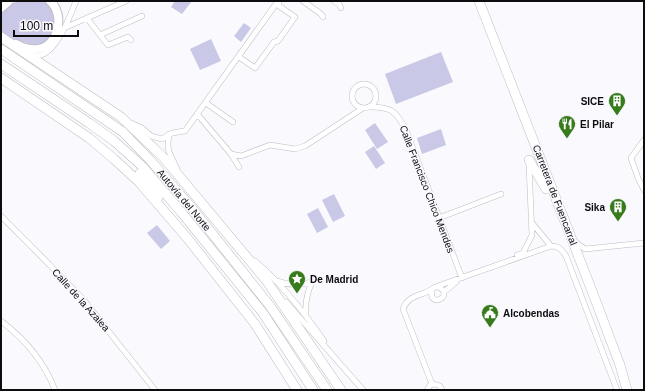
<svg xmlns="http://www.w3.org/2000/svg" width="645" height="391" font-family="Helvetica,sans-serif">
  <rect width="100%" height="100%" fill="#f9f9fe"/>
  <!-- green -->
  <path fill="#cac8e7" d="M17,1h28c19,14 10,49 -17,45 -10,-2 -19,-10 -27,-15v-17l4,-5z
    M175,1h17l-10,13 -11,-7z
    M244,23l7,5 -10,14 -7,-6z
    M211,39l10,22 -21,9 -10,-21z
    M441,52l12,30 -57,22 -11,-30z
    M375,123l13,19 -11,7 -12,-19z
    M441,129l5,16 -24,9 -5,-16z
    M374,146l11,17 -9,6 -11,-17z
    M334,194l11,22 -12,6 -11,-22z
    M318,208l10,19 -11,6 -10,-19z
    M157,225l13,16 -9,8 -14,-16z"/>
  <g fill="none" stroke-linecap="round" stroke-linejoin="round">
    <defs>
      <path id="street" d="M303,1l18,13 2,3
        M334,1l5,3 2,4
        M87,18l13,17 42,-19
        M64,28l62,-27
        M100,35l8,10 20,-8 3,3
        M32,55c22,7 38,-39 44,-54
        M239,57l16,11 19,-26 4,-1 17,-24 -16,-11v-5
        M352 96a12 12 0 1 1 24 0a12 12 0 1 1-24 0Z
        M206,103l27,19
        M370,107c22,0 26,4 36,23l56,148
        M198,115l33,39 10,2 29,-11 25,4 10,-3 58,-38
        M131,123l11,5 9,8 11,3 10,-6 13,-2 93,-130
        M169,134c-3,18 1,19 8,35
        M644,140l-13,18 7,20 6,12
        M231,154l8,13
        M1,216l32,32 50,51 72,91
        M439,218l62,-24
        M532,223l19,23
        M574,241l11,8 59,-6
        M517,255l6,-2 9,-18 -3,-70
        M255,261c27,23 49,51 69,80
        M278,281c11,5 22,4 34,1 -5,11 -7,21 -6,32
        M432,290c-4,20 24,5 6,-3
        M444,292l12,-10
        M286,302l77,88
        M1,321c25,19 43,40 54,69
        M432,384l-29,-75c6,-16 20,-12 32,-22l116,-41c8,0 11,4 15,10l51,134
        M427,390l3,-5 4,-1 6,2 2,4"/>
      <path id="primary" d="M1,8l8,-7
        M16,44c7,4 14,6 22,5 21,-3 27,-35 12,-48"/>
      <path id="highway" d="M479,1l113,290 28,74 7,25
        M1,37l120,80 43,41 102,122 75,110
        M1,49l122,83 27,28 41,47 79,99 57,84
        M1,64l88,59 25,18 28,25 40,47 81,100 50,77
        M1,78l88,60 25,21 25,23 49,57 67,85 42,66
        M529,160l17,29
        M140,173l18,24"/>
    </defs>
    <!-- street casing -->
    <use href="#street" stroke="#bdbdc3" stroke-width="6"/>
    <!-- primary casing -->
    <use href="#primary" stroke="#bdbdc3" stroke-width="10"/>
    <!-- highway casing -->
    <use href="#highway" stroke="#bdbdc3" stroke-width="10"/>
    <!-- street -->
    <use href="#street" stroke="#fff" stroke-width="5"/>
    <!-- primary -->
    <use href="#primary" stroke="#fff" stroke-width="8"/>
    <!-- highway -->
    <use href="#highway" stroke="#fff" stroke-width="9"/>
  </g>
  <!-- icons -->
  <defs>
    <symbol id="building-pin" viewBox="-11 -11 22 30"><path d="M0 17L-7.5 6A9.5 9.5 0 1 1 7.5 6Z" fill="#387b1c" stroke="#f9f9fe"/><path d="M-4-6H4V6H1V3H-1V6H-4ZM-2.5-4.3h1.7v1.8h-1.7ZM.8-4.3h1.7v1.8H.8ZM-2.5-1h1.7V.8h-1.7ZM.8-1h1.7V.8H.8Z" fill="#fff"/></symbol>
    <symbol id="restaurant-pin" viewBox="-11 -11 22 30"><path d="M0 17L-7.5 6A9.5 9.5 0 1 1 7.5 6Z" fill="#387b1c" stroke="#f9f9fe"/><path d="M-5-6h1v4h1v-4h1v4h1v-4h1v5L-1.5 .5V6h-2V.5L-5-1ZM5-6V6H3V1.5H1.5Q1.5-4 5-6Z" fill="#fff"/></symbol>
    <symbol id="sight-pin" viewBox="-11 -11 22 30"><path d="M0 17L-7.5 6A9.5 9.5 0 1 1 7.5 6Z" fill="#387b1c" stroke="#f9f9fe"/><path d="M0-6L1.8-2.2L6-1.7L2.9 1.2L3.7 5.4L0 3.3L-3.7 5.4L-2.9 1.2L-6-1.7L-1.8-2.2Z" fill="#fff"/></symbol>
    <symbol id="civic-pin" viewBox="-11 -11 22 30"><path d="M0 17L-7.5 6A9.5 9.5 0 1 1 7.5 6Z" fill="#387b1c" stroke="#f9f9fe"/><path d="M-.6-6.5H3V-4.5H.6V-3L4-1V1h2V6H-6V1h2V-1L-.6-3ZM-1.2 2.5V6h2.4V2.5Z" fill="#fff"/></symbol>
  </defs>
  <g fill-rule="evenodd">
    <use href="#building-pin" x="607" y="91" width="20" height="27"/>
    <use href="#restaurant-pin" x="557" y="114" width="20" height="27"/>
    <use href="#building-pin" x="608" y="197" width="20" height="27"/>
    <use href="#sight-pin" x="287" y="269" width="20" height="27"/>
    <use href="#civic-pin" x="480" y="303" width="20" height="27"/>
  </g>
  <g text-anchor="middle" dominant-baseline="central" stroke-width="3" stroke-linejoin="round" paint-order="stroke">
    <!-- poi labels -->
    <g font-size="10" font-weight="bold" fill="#0d0d0f" stroke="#f9f9fe" text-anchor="start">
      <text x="604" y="101" text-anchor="end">SICE</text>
      <text x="580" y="124">El Pilar</text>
      <text x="605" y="207" text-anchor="end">Sika</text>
      <text x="310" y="279">De Madrid</text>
      <text x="503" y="313">Alcobendas</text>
    </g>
    <!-- street labels -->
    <g font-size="10" fill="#0d0d0f" stroke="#f9f9fe">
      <text transform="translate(427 189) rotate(69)">Calle Francisco Chico Mendes</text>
      <text transform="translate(555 195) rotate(69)">Carretera de Fuencarral</text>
      <text transform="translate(184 200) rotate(50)">Autovía del Norte</text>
      <text transform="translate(81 300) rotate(48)">Calle de la Azalea</text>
    </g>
  </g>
  <!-- border -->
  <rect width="645" height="391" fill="none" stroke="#0d0d0f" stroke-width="4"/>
  <!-- scale -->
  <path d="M14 30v6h64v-6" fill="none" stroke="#0d0d0f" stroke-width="2"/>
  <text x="20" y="30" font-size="12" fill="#0d0d0f" stroke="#f9f9fe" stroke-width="3" paint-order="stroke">100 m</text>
</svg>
